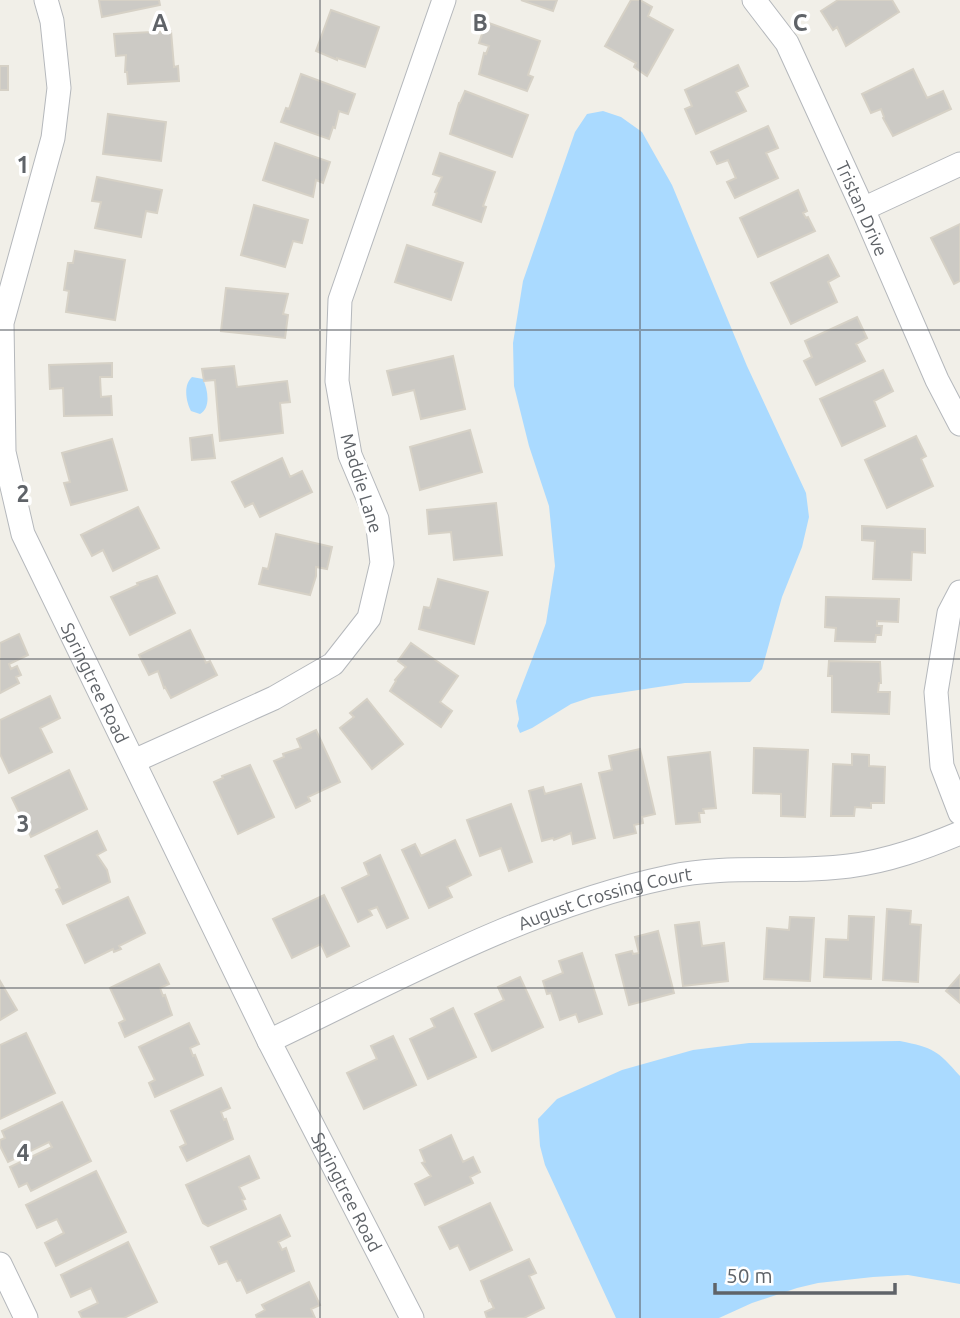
<svg xmlns="http://www.w3.org/2000/svg" width="960" height="1318" font-family="Ubuntu,sans-serif">
  <rect width="100%" height="100%" fill="#f1efe8"/>
  <!-- water -->
  <path fill="#aadaff" d="M603,111l18,6 21,15 30,53 75,181 59,127 3,24 -7,30 -20,50 -20,72 -12,13 -65,1 -93,14 -21,7 -39,24 -12,5 -3,-7 2,-7 -3,-18 30,-78 9,-57 -6,-60 -20,-60 -15,-60 -1,-43 10,-62 52,-149 12,-18z
    M192,377l11,2c5,11 8,29 -3,35l-9,-3c-5,-9 -8,-26 1,-34z
    M900,1041c34,7 37,9 60,35v208l-52,-9 -35,2 -55,6 -21,5 -45,15 -33,15h-103l-71,-153 -5,-19 -2,-27 19,-20 65,-29 71,-20 56,-7z"/>
  <!-- building -->
  <path fill="#cccac5" stroke="#d6d1c6" stroke-width="2" d="M99,0h60l1,5 -58,12z
    M521,0h36l-4,11z
    M631,0h9l12,7 -4,9 25,14 -26,46 -13,-9 2,-4 -31,-17z
    M838,0h54l7,12 -53,34 -9,-19 -4,3 -12,-19z
    M331,10l48,17 -14,40 -28,-9v2l-21,-9z
    M486,22l54,19 -12,34 5,2 -6,14 -48,-17 5,-21 2,1 3,-8 -10,-3z
    M171,31l3,36 4,-1 1,15 -51,3 -1,-12h-2l1,-17 -10,1 -2,-22z
    M738,65l10,21 -12,6 10,19 -50,23 -11,-25 7,-3 -7,-16z
    M0,66h8v24h-8z
    M913,69l14,29 16,-7 8,18 -58,27 -10,-18 1,-1 -3,-8 -10,4 -9,-19z
    M301,74l54,20 -7,20 -9,-3 -4,17 -2,-1 -4,12 -48,-17 5,-14 3,1z
    M465,91l63,24 -16,42 -62,-23 9,-31h1z
    M108,114l58,8 -5,39 -58,-7z
    M768,126l10,22 -12,5 12,25 -43,20 -8,-16 9,-4 -8,-18 -11,4 -6,-12z
    M275,143l55,19 -7,21 -7,-3 -3,17 -50,-17z
    M440,153l55,19 -12,34 3,1 -5,15 -48,-17 4,-12 -2,-1 7,-15 -9,-3z
    M97,177l65,13 -5,23 -11,-2 -5,26 -46,-9 6,-26 -9,-1z
    M798,190l9,21 -4,2 3,5 2,-1 7,14 -57,26 -18,-39z
    M254,205l54,15 -6,23 -9,-2 -8,26 -44,-12z
    M960,224v57l-6,3 -23,-46z
    M407,245l56,18 -12,37 -56,-18z
    M75,251l50,9 -10,60 -49,-8 3,-21 -5,-1 4,-27h5z
    M828,255l11,21 -11,6 9,20 -46,22 -20,-41z
    M226,288l62,6 -5,20 5,1 -3,23 -64,-7z
    M857,317l10,21 -11,6 9,17 -49,24 -12,-24 8,-4 -7,-16z
    M453,356l12,53 -44,10 -7,-29 -21,5 -6,-24z
    M112,363v14h-12l1,20 10,-1 1,19 -48,1 -1,-28 -13,1 -1,-24z
    M234,366l3,21 50,-6 3,21 -10,1 3,30 -63,8 -5,-61 -11,1 -2,-12z
    M883,370l10,21 -19,10 11,25 -43,20 -22,-47z
    M470,430l12,42 -62,18 -10,-43z
    M212,435l3,23 -23,2 -2,-22z
    M916,436l10,20 -5,3 12,27 -46,22 -22,-48z
    M112,439l15,51 -56,15 -7,-22 6,-1 -8,-29z
    M282,458l8,19 12,-6 10,21 -52,25 -7,-14 -8,4 -13,-25z
    M496,503l6,52 -48,5 -3,-28 -22,2 -2,-24z
    M138,507l21,41 -46,23 -10,-21 -11,6 -11,-21z
    M862,526l63,3v24l-13,-1 -1,28 -38,-1 2,-38 -13,-1z
    M276,534l56,13 -5,22 -11,-2v9l-6,19 -51,-11 4,-16 5,1z
    M157,576l18,37 -45,22 -19,-38 27,-12 -1,-2z
    M438,579l50,13 -14,52 -55,-15 5,-22 6,1z
    M826,597l73,2 -1,23 -21,-1v5h5l-1,9h-5l-1,7 -40,-1 1,-13 -11,-1z
    M190,630l16,33 4,-2 7,14 -46,23 -6,-11 -1,1 -6,-17 -9,4 -10,-20z
    M19,634l9,21 -19,9 2,5 6,-3 4,9 -5,2 3,6 -19,10v-50z
    M411,643l47,33 -18,26 12,9 -11,16 -51,-36 6,-10 -1,-1 11,-13 -8,-6z
    M829,661l51,1 1,21h-2l-1,9h12l-1,22 -57,-2v-36h-4z
    M50,696l10,22 -20,10 12,24 -43,21 -9,-19v-34z
    M367,699l36,45 -31,25 -32,-41 14,-11 -4,-4z
    M316,730l24,52 -32,15 2,4 -14,7 -22,-47 10,-4 -1,-3 18,-6 -4,-9z
    M754,748l54,2 -3,67 -24,-1v-22l-28,-1z
    M640,749l15,65 -13,3 1,6 -9,2 2,8 -22,5 -15,-65 13,-3 -3,-14z
    M710,752l6,56 -13,1 1,4h-5l1,9 -24,2 -8,-67z
    M852,754l17,1v11l16,1 -1,36h-13v5l-16,-1 -1,9h-23l2,-52 19,1z
    M250,765l24,52 -36,17 -24,-52 9,-4 -1,-2z
    M69,770l18,39 -56,28 -19,-39z
    M581,784l14,54 -22,6 -2,-11 -17,7 -1,-2 -11,3 -13,-50 14,-4 2,7z
    M511,804l21,58 -23,9 -8,-23 -21,8 -13,-36z
    M97,831l9,19 -9,5 10,15 3,12 -47,22 -7,-14 4,-2 -15,-32z
    M455,840l16,35 -24,12 5,10 -23,11 -27,-58 13,-6 6,12z
    M380,855l28,63 -21,10 -10,-21 -8,3 3,5 -14,7 -16,-34 27,-13 -5,-12z
    M324,895l25,51 -22,11 -6,-13 -29,14 -19,-39z
    M128,897l17,36 -26,13 2,3 -7,3 -1,-3 -28,14 -18,-38z
    M887,909l24,2 -1,13 11,1 -3,57 -35,-2z
    M849,916l25,1 -3,62 -47,-2 2,-38 22,1z
    M790,917l24,1 -4,63 -46,-2 3,-51 22,2z
    M699,922l3,24 22,-3 4,38 -45,5 -8,-61z
    M658,931l16,62 -45,12 -13,-50 16,-4 1,3 6,-1 -4,-16z
    M582,953l20,61 -23,8 -3,-8 -16,6 -9,-27 -4,1 -4,-13 20,-8 -4,-12z
    M159,964l10,20 -9,4 3,8 2,-1 7,20 -47,22 -6,-14 6,-3 -15,-32z
    M960,975v28l-14,-12z
    M520,977l23,50 -51,24 -17,-37 29,-14 -6,-13z
    M0,981l17,29 -17,10z
    M453,1008l23,49 -48,22 -18,-40 25,-12 -4,-8z
    M189,1023l10,21 -9,4 3,8 2,-1 8,20 -48,22 -6,-14 6,-3 -16,-33z
    M26,1033l29,60 -55,26v-74z
    M393,1036l23,49 -52,24 -17,-36 30,-14 -6,-13z
    M221,1088l9,20 -9,4 3,8 2,-1 7,20 -46,22 -7,-14 6,-3 -15,-33z
    M62,1102l29,59 -60,30 -4,-8 -8,4 -9,-20 42,-20 -3,-5 -41,20 -8,-16v-6l5,-2 -3,-7z
    M451,1135l12,27 10,-5 7,15 -10,5 3,6 -48,22 -10,-21 16,-8 -9,-13 3,-1 -5,-12z
    M249,1156l10,22 -20,9 6,12 -3,1 4,9 -38,17 -5,-3 -17,-38z
    M96,1171l30,61 -70,34 -11,-23 19,-10 -7,-14 -20,9 -11,-23z
    M490,1203l22,47 -42,20 -12,-25 -8,4 -11,-22z
    M280,1215l10,21 -12,6 4,8 4,-2 8,23 -47,22 -6,-13 -4,1 -10,-20 -8,3 -8,-17z
    M128,1242l29,60 -33,16h-42l-3,-6 19,-9 -7,-15 -20,9 -10,-22z
    M529,1259l7,14 -7,3 15,32 -20,10h-37l-2,-6 9,-4 -4,-8 -1,1 -8,-20z
    M309,1282l11,23 -9,4 4,9h-58l-1,-3 9,-5 -3,-5z"/>
  <g fill="none" stroke-linecap="round" stroke-linejoin="round">
    <defs>
      <g id="minor">
        <path id="s1" d="M46,0l6,21 7,67 -6,50 -51,185 2,129 19,82 246,507 143,277"/>
        <path id="s2" d="M754,0l33,43 76,166 74,171 23,44"/>
        <path d="M863,209l97,-45"/>
        <path d="M960,592l-11,21 -13,79 6,74 18,47"/>
        <path d="M134,761l140,-63 59,-34 36,-46 13,-55 -5,-44 -27,-64 -13,-74 3,-81 104,-300"/>
        <path id="s3" d="M269,1041c130,-62 258,-134 400,-164 60,-13 120,-3 180,-11 39,-5 75,-18 111,-33"/>
        <path d="M0,1264l26,54"/>
      </g>
    </defs>
    <!-- minor casing -->
    <use href="#minor" stroke="#b5b8bc" stroke-width="25"/>
    <!-- minor -->
    <use href="#minor" stroke="#fff" stroke-width="23"/>
  </g>
  <!-- grid -->
  <path fill="none" stroke="#5f6368" stroke-width="2" stroke-opacity="0.55" d="M320,0v1318M640,0v1318M0,330h960M0,659h960M0,988h960"/>
  <g text-anchor="middle" dominant-baseline="central" stroke-width="7" stroke-linejoin="round" paint-order="stroke">
    <!-- street labels -->
    <g font-size="18" fill="#5f6368" stroke="#fff">
      <text stroke="none"><textPath href="#s2" startOffset="236">Tristan Drive</textPath></text>
      <text transform="translate(362 483) rotate(73)">Maddie Lane</text>
      <text stroke="none"><textPath href="#s1" startOffset="710">Springtree Road</textPath></text>
      <text stroke="none"><textPath href="#s3" startOffset="366">August Crossing Court</textPath></text>
      <text stroke="none"><textPath href="#s1" startOffset="1278">Springtree Road</textPath></text>
    </g>
  </g>
  <g font-size="23" text-anchor="middle" font-weight="bold" fill="#5f6368" stroke="#fff" stroke-width="7" stroke-linejoin="round" paint-order="stroke">
    <text x="160" y="31">A</text>
    <text x="480" y="31">B</text>
    <text x="800" y="31">C</text>
    <text x="23" y="173">1</text>
    <text x="23" y="502">2</text>
    <text x="23" y="832">3</text>
    <text x="23" y="1161">4</text>
  </g>
  <!-- scale -->
  <path d="M715 1283v10h180v-10" fill="none" stroke="#5f6368" stroke-width="3.5"/>
  <text x="726" y="1283" font-size="21" fill="#5f6368" stroke="#ffffff" stroke-width="5" paint-order="stroke">50 m</text>
</svg>
